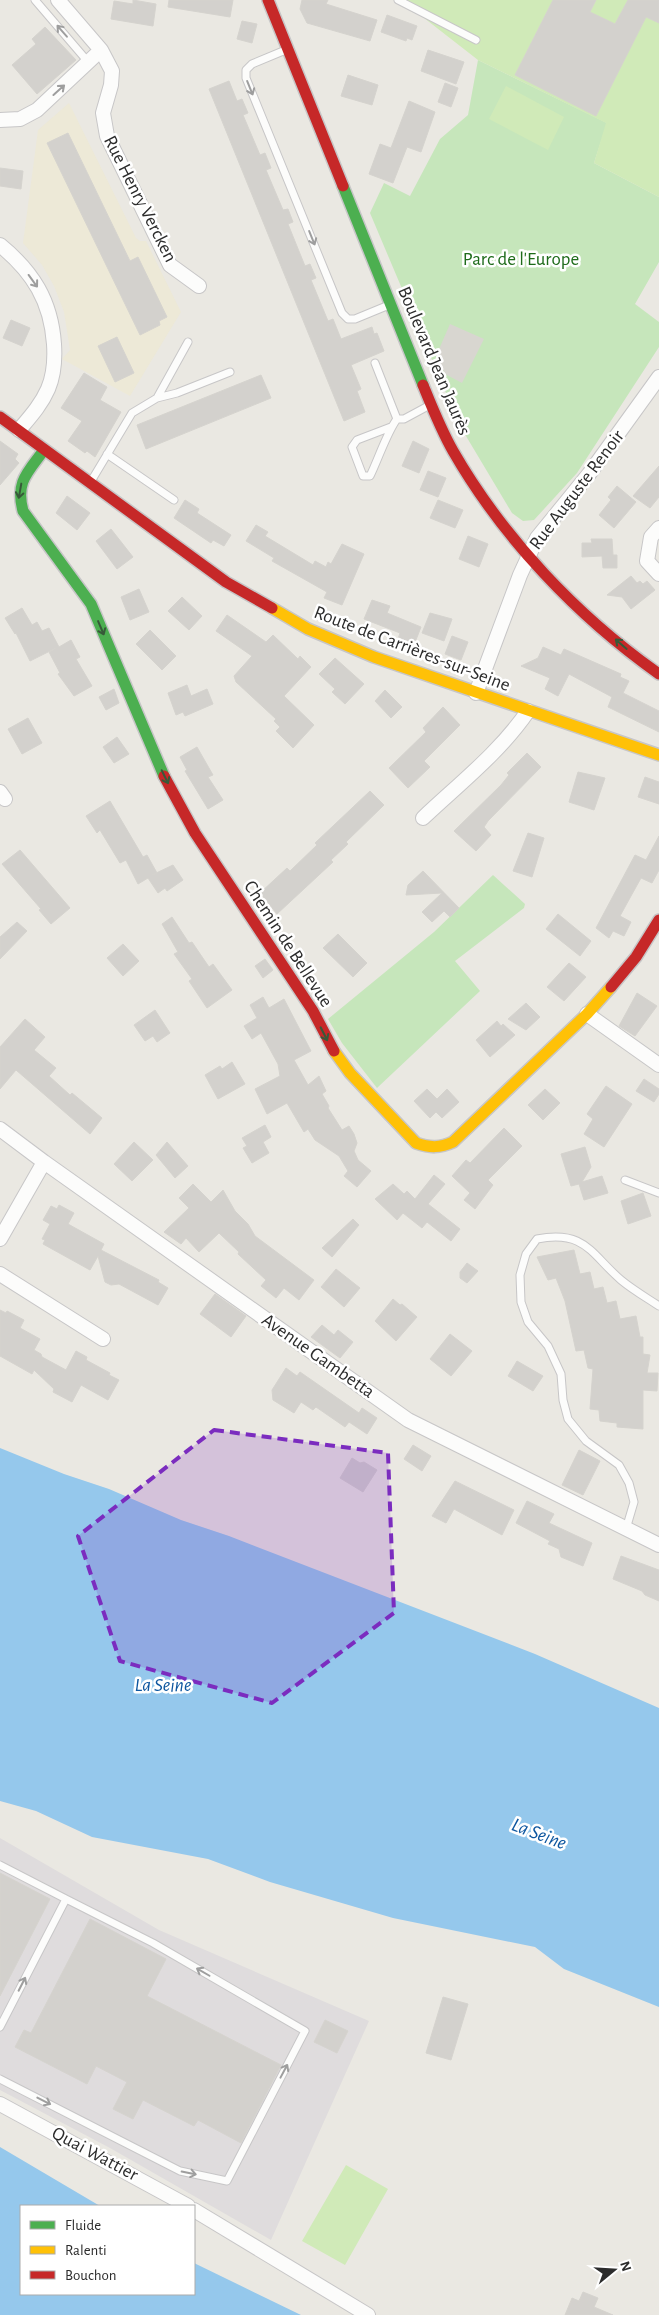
<svg xmlns="http://www.w3.org/2000/svg" width="659" height="2315" font-family="'Alegreya Sans',sans-serif">
  <rect width="100%" height="100%" fill="#eae8e2"/>
  <!-- industrial -->
  <path fill="#dfdcdd" d="M0,1838l159,92 210,91 -98,219 -161,-92 -110,-58z"/>
  <!-- education -->
  <path fill="#ede9d7" d="M69,103l67,135 4,3h6l35,71 -51,84 -68,-37 8,-9 -6,-38 -10,-26 -12,-21 -19,-22 15,-113z"/>
  <!-- green -->
  <path fill="#c6e6bb" d="M478,60l129,63 -13,40 65,34v65l-24,42 24,18v25l-82,126 -43,47 -11,1 -11,-8 -52,-87 -90,-213 14,-30 26,13 30,-57 28,-24z
    M493,875l32,29 -1,4 -69,53 25,30 -103,97 -35,-45 -14,-24 106,-87z"/>
  <!-- pitch -->
  <path fill="#d0eab8" d="M401,0h258v197l-65,-34 12,-40 -128,-63z
    M506,86l58,31 -16,33 -59,-31z
    M346,2165l42,24 -43,76 -43,-24z"/>
  <!-- plaza -->
  <path fill="#d8d6d0" d="M450,324l34,15 -22,44 -17,-9 -9,-18z"/>
  <!-- water -->
  <path fill="#95c8ec" d="M0,1448l64,26 45,15 72,31 48,16 306,118 124,54v299l-95,-38 -29,-22 -142,-29 -123,-36 -62,-23 -116,-22 -56,-26 -36,-10z
    M0,2147l100,59h-79v88h173v-31l107,52h-301z"/>
  <!-- building -->
  <path fill="#d3d1cd" stroke="#d5d3ce" d="M133,0l23,4 -3,22 -42,-7 3,-18 19,3z
    M169,0h64l-3,17 -62,-10z
    M302,0h26l-2,4 51,16 -7,21 -63,-18 -7,-14z
    M553,0h43l-6,12 25,12 13,-24h31v23l-13,-6 -50,99 -81,-41z
    M387,15l30,11 -5,14 -5,-2 -1,3 -25,-9z
    M242,21l15,3 -5,19 -15,-4z
    M45,27l31,33 -39,34 -25,-29 24,-21 -4,-5z
    M428,50l36,12 -8,22 -35,-13z
    M348,75l30,10 -6,20 -31,-9z
    M229,81l8,20 5,-2 6,14 -5,2 17,40 5,-2 6,15 -5,2 17,40 5,-1 5,13 -5,2 17,42 5,-2 6,14 -5,2 17,41 5,-2 8,20 31,-12 2,7 3,-1 7,18 -33,14 10,24 -4,2 8,21 -21,9 -135,-332z
    M445,83l13,5 -7,19 -13,-5z
    M409,101l26,11 -14,40 -14,-5 -14,36 -24,-9 11,-30 11,4z
    M68,133l62,128 8,-4 29,60 -8,4 1,4 -20,10 -93,-192z
    M0,168l23,3 -2,18 -21,-3z
    M11,320l19,8 -8,18 -19,-8z
    M117,337l17,36 -19,9 -17,-36z
    M84,373l23,14 -7,13 21,12 -26,45 -8,-6 -2,2 -17,-12 14,-20 -21,-13z
    M261,375l10,23 -125,51 -9,-24z
    M0,441l18,13 -3,5 4,4 -19,22z
    M413,441l16,8 -10,24 -17,-7z
    M659,466v31l-9,11 -17,-12z
    M428,471l18,7 -8,19 -18,-7z
    M617,486l19,16 -22,26 -15,-13 12,-15 -3,-3z
    M67,496l23,17 -13,17 -21,-17z
    M185,500l14,9 -2,4 34,22 -7,11 -11,-6 -2,3 -37,-25z
    M438,500l25,10 -8,18 -25,-10z
    M256,525l12,7 -3,4 48,29 2,-4 11,6 2,-5 3,2 11,-20 22,10 -22,51 -18,-7 3,-6 -55,-31 2,-3 -28,-17z
    M111,529l22,28 -16,12 -21,-28z
    M468,536l20,8 -9,23 -20,-8z
    M591,539h21l1,16h4v13h-14l-1,-12 -20,1v-14h10z
    M631,576l6,7 3,-2 3,3 4,-3 8,9 -24,19 -9,-12 -15,-2z
    M139,589l10,23 -19,8 -9,-23z
    M182,597l20,19 -13,14 -21,-19z
    M372,600l18,6 -3,7 34,14 -7,18 -16,-6 2,-6 -36,-14z
    M22,608l10,17 5,-3 5,9 7,-3 10,19 12,-7 9,17 -4,2 16,27 -18,10 -16,-22 2,-1 -11,-21 7,-4 -26,13 -14,-28 -1,1 -10,-16z
    M430,613l22,6 -8,22 -22,-8z
    M227,615l39,27 7,-7 25,24 2,-3 11,11 -27,29 30,29 -21,23 -17,-17 4,-4 -6,-6 2,-2 -40,-37 -2,-6 18,-20 -36,-25z
    M150,630l26,26 -14,14 -26,-26z
    M452,636l16,6 -7,18 -16,-6z
    M543,647l18,8 3,-6 57,25 -1,3 9,4 -6,12 36,18v21l-51,-25 4,-10 -43,-23 -11,22 -13,-7 5,-11 -29,-12 17,-8z
    M335,658l29,26 -19,20 -13,-12 3,-3 -16,-15z
    M187,685l4,11 16,-7 6,15 -28,12 -2,-4 -7,3 -8,-22z
    M114,689l5,14 -13,7 -7,-13z
    M385,690l17,17 -11,11 -16,-17z
    M443,707l17,18 -36,36 6,6 -22,21 -19,-20 37,-36 -3,-4z
    M28,718l14,25 -20,11 -14,-25z
    M117,737l12,17 -15,9 -11,-16z
    M197,747l16,28 -5,2 15,23 -15,9 -23,-38 2,-1 -7,-13z
    M527,753l14,14 -53,54 -4,6 7,8 -15,16 -22,-20 47,-46 8,-10 -2,-2z
    M578,772l27,6 -11,32 -25,-8z
    M645,777l14,5v22l-21,-7z
    M370,791l14,14 -38,37 2,2 -17,16 2,2 -56,52 -17,-21 27,-25 3,3 27,-26 -2,-2z
    M110,801l33,56 4,-2 10,18 -5,2 21,-10 10,15 -16,11 -2,-3 -7,5 -10,-15 -10,6 -12,-24 -6,3 -20,-33 -3,3 -11,-17z
    M528,833l16,5 -12,39 -19,-6z
    M659,836v34l-7,13 -11,-5 -10,18 -11,20 11,6 -7,14 -11,-5 -4,7 -13,-10 39,-73 11,5z
    M20,850l50,58 -19,16 -12,-14 2,-1 -39,-45z
    M423,871l36,37 -9,9 -6,-6 -12,11 -10,-10 20,-19 -36,2 2,-10z
    M558,914l33,27 -11,15 -34,-27z
    M172,917l17,26 3,-1 17,25 4,-3 19,26 -25,18 -18,-27 3,-2 -18,-25 4,-2 -16,-28z
    M17,922l10,9 -27,28v-22z
    M338,934l29,29 -14,14 -30,-29z
    M123,944l16,17 -16,15 -16,-18z
    M265,959l8,11 -10,8 -8,-12z
    M569,963l17,14 -22,24 -17,-14z
    M637,993l20,13 -22,30 -16,-10z
    M263,997l6,11 15,-9 27,52 -17,9 14,25 11,-9 7,15 -4,3 7,12 -1,2 14,22 7,-4 5,8 3,9 -3,8 4,9 13,11 -14,16 -13,-11 4,-5 -9,-15 -24,-16 -7,-11 -4,3 -17,-29 -20,11 -12,-25 25,-13 -2,-12 -17,-31 -9,6 -8,-13 13,-8 -7,-13z
    M526,1003l14,14 -14,13 -18,-11z
    M155,1010l15,23 -13,9 -4,-6 -8,5 -11,-16z
    M25,1019l20,18 -11,13 22,18 -7,8 21,19 2,-2 30,25 -12,16 -74,-64 -16,19v-42z
    M497,1021l4,5 2,-2 12,11 -25,22 -14,-17z
    M232,1062l13,22 -27,15 -13,-24 15,-9 2,3z
    M644,1079l15,10v5l-5,8 -18,-11z
    M606,1086l26,18 -28,43 -20,-13 9,-15 -6,-5z
    M427,1089l10,10 10,-10 12,13 -17,16 -6,-6 -6,6 -16,-17z
    M545,1089l15,14 -17,17 -15,-15z
    M265,1125l6,12 -8,5 6,11 -17,10 -9,-15 4,-2 -5,-8z
    M504,1128l18,18 -34,34 5,5 -18,24 -11,-9 6,-7 -18,-17 14,-16 4,3z
    M134,1142l19,18 -21,21 -18,-17z
    M167,1142l21,24 -13,12 -19,-23z
    M585,1147l6,20 -9,15 20,-6 6,17 -24,7 -5,-16 -8,2 -10,-32z
    M434,1175l11,9 -17,20 32,25 -9,12 -24,-19 -5,6 -19,-15 -6,7 -22,-21 18,-15 11,10 3,-3 8,8z
    M193,1184l18,18 12,-12 12,21 13,13 7,12 59,44 -15,20 -15,-12 -8,10 -15,-12 5,-6 -28,-26 1,-2 -20,-19 -20,19 -13,-14 -5,6 -17,-12 25,-24 -10,-10z
    M643,1193l8,23 -23,8 -7,-23z
    M59,1205l15,8 -6,11 36,20 -3,6 58,30 -1,2 10,6 -10,17 -39,-21 -8,1 -6,-3 -7,-26 -8,14 -47,-26 2,-4 -3,-1 8,-15 -7,-4 8,-14 6,3z
    M353,1219l6,6 -27,32 -10,-9z
    M574,1250l6,24 10,-2 4,17 9,-2 4,16 9,-2 4,18 16,-3 4,21h3v17l7,1 -3,18h11l-1,18 -14,-1v39l-26,-2v-4l-17,-2 -1,-11 -9,-1 3,-40 -5,-1 -4,-18 -8,1 -11,-50 -9,-23 -8,2 -11,-23z
    M467,1263l11,8 -11,12 -7,-5v-6z
    M336,1269l24,19 -16,19 -23,-20z
    M215,1294l31,22 -15,21 -31,-23z
    M393,1299l7,6 2,-1 15,13 -21,24 -21,-20z
    M0,1310l6,3 1,-2 17,9 -4,8 20,11 -6,11 7,4 1,3 24,13 10,-19 11,6 -1,3 24,13 -1,2 10,5 -11,20 -27,-15 -9,17 -19,-10 1,-3 -20,-19 -2,4 -32,-18z
    M322,1325l12,10 4,-5 15,12 -13,16 -29,-21z
    M450,1334l22,17 -21,25 -21,-17z
    M517,1361l26,15 -10,15 -25,-15z
    M286,1368l11,8 3,-4 59,41 3,-5 15,10 -10,16 -18,-12 -4,5 -29,-20 -3,3 -12,-8 -7,11 -21,-13 -1,-10z
    M413,1445l18,11 -9,15 -18,-12z
    M579,1450l21,11 -17,34 -21,-10z
    M352,1458l8,5 4,-1 13,8 -14,22 -23,-14z
    M455,1481l59,29 -12,25 -48,-26 -8,14 -14,-7z
    M527,1501l27,13 -5,9 43,20 -9,23 -22,-9 -2,-8 -11,-5 2,-3 -34,-18z
    M621,1556l38,14v31l-14,-6 -3,-4 -29,-12z
    M0,1873l50,26 -50,97z
    M90,1919l76,40 -19,37 134,69 -40,78 -43,-23 -4,6 -51,-26 -10,19 -20,-10 14,-27 -31,-16 -9,18 -72,-37 9,-17 7,3z
    M443,1997l25,7 -17,56 -25,-7z
    M325,2020l23,11 -11,22 -23,-11z
    M583,2292l15,6 -4,9 19,8h-48l7,-17 7,3z"/>
  <g fill="none" stroke-linecap="round" stroke-linejoin="round">
    <defs>
      <path id="lane" d="M35,0l54,63
        M398,0l78,40
        M288,49l-36,15 -6,6v8l96,235 6,6h7l34,-14
        M375,363l22,56h7l26,-14
        M157,398l31,-56
        M391,427l-34,13 -5,7 11,29h7c8,-16 17,-44 27,-57
        M107,454l67,46
        M90,483l42,-70 25,-15 20,-5 53,-21
        M625,1180l34,13
        M626,1529l8,-27 -5,-19 -10,-18 -33,-24 -18,-22 -5,-19 -2,-26 -13,-28 -20,-24 -7,-20 -1,-27 6,-21 11,-15c48,-9 53,14 84,41 12,10 26,18 38,26
        M0,1865l66,34 -66,128
        M0,2079l180,92 47,10 78,-150 -152,-88 -87,-44"/>
      <path id="street" d="M58,0l43,50 11,21 -1,14 -8,28 4,23 63,129 29,21
        M0,120l20,-1 17,-9 64,-60
        M0,245c33,27 51,56 54,99 1,15 0,31 -6,45 -7,16 -18,28 -29,41
        M659,528l-8,9 -4,24 12,13
        M476,693l44,-118 17,-37 52,-64 70,-97
        M0,792l5,7
        M423,818c36,-34 77,-66 105,-107
        M587,1014l72,51
        M0,1129l44,33 364,258 251,125
        M0,1239l44,-77
        M0,1274l103,65
        M0,2104l188,102
        M194,2210l174,105"/>
      <path id="fast" d="M343,186l80,199
        M44,450c-16,22 -29,32 -21,61l68,93 73,172"/>
      <path id="slow" d="M272,608l36,21 66,28 285,98
        M334,1051l16,22 66,70c14,5 24,5 37,-1l134,-128 24,-27"/>
      <path id="jam" d="M268,0l75,186
        M423,385c9,22 18,45 30,66 50,87 124,165 206,223
        M0,417l226,165 46,26
        M164,776l31,57 118,178 21,40
        M611,987l25,-30 23,-37"/>
    </defs>
    <!-- lane casing -->
    <use href="#lane" stroke="#c7c6c7" stroke-width="9"/>
    <!-- street casing -->
    <use href="#street" stroke="#c7c6c7" stroke-width="16"/>
    <!-- fast casing -->
    <use href="#fast" stroke="#c7c6c7" stroke-width="14"/>
    <!-- slow casing -->
    <use href="#slow" stroke="#c7c6c7" stroke-width="14"/>
    <!-- jam casing -->
    <use href="#jam" stroke="#c7c6c7" stroke-width="14"/>
    <!-- lane -->
    <use href="#lane" stroke="#fcfcfb" stroke-width="7"/>
    <!-- street -->
    <use href="#street" stroke="#fcfcfb" stroke-width="14"/>
    <!-- fast -->
    <use href="#fast" stroke="#4caf50" stroke-width="11"/>
    <!-- slow -->
    <use href="#slow" stroke="#ffc107" stroke-width="11"/>
    <!-- jam -->
    <use href="#jam" stroke="#c62828" stroke-width="11"/>
  </g>
  <!-- one-way arrows -->
  <defs><path id="oneway-shaft" d="M-6 0H5M1.5-3L5.5 0L1.5 3" fill="none" stroke-width="1.6" stroke-linecap="round" stroke-linejoin="round" transform="scale(1.25)"/></defs>
  <g stroke="#9e9e9e">
    <use href="#oneway-shaft" transform="translate(62 31) rotate(-131)"/>
    <use href="#oneway-shaft" transform="translate(250 88) rotate(68)"/>
    <use href="#oneway-shaft" transform="translate(59 90) rotate(-42)"/>
    <use href="#oneway-shaft" transform="translate(312 238) rotate(68)"/>
    <use href="#oneway-shaft" transform="translate(33 281) rotate(54)"/>
    <use href="#oneway-shaft" transform="translate(203 1972) rotate(-150)"/>
    <use href="#oneway-shaft" transform="translate(22 1984) rotate(-63)"/>
    <use href="#oneway-shaft" transform="translate(284 2071) rotate(-62)"/>
    <use href="#oneway-shaft" transform="translate(44 2101) rotate(27)"/>
    <use href="#oneway-shaft" transform="translate(189 2173) rotate(11)"/>
  </g>
  <g stroke="#375a39">
    <use href="#oneway-shaft" transform="translate(20 491) rotate(100)"/>
    <use href="#oneway-shaft" transform="translate(101 628) rotate(67)"/>
    <use href="#oneway-shaft" transform="translate(621 644) rotate(-139)"/>
    <use href="#oneway-shaft" transform="translate(165 777) rotate(64)"/>
    <use href="#oneway-shaft" transform="translate(324 1034) rotate(63)"/>
  </g>
  <!-- marked area -->
  <path fill="#7b2cbf" fill-opacity="0.2" stroke="#7b2cbf" stroke-width="4" stroke-dasharray="10 6" stroke-linejoin="round" d="M214,1430l174,23 6,160 -122,90 -152,-42 -42,-125z"/>
  <g text-anchor="middle" dominant-baseline="central" stroke-width="5" stroke-linejoin="round" paint-order="stroke">
    <!-- street labels -->
    <g font-size="19" fill="#2c2c2c" stroke="#fff">
      <text transform="translate(140 199) rotate(63)">Rue Henry Vercken</text>
      <text transform="translate(434 361) rotate(67)">Boulevard Jean Jaurès</text>
      <text transform="translate(577 490) rotate(-53)">Rue Auguste Renoir</text>
      <text transform="translate(412 649) rotate(21)">Route de Carrières-sur-Seine</text>
      <text transform="translate(288 944) rotate(57)">Chemin de Bellevue</text>
      <text transform="translate(318 1356) rotate(35)">Avenue Gambetta</text>
      <text transform="translate(95 2154) rotate(28)">Quai Wattier</text>
    </g>
    <!-- park labels -->
    <g font-size="19" fill="#1e6b1a" stroke="#fff">
      <text x="521" y="259">Parc de l'Europe</text>
    </g>
    <!-- water labels -->
    <g font-size="20" font-style="italic" fill="#0d569f" stroke="#fff">
      <text x="163" y="1685">La Seine</text>
      <text transform="translate(539 1834) rotate(21)">La Seine</text>
    </g>
  </g>
  <!-- legend -->
  <rect x="20" y="2205" width="175" height="90" fill="#ffffff" stroke="#ababab"/>
  <rect x="30" y="2221" width="25" height="8" fill="#4caf50" stroke="#ababab"/>
  <text x="65" y="2230" font-size="15" fill="#2c2c2c">Fluide</text>
  <rect x="30" y="2246" width="25" height="8" fill="#ffc107" stroke="#ababab"/>
  <text x="65" y="2255" font-size="15" fill="#2c2c2c">Ralenti</text>
  <rect x="30" y="2271" width="25" height="8" fill="#c62828" stroke="#ababab"/>
  <text x="65" y="2280" font-size="15" fill="#2c2c2c">Bouchon</text>
  <!-- north arrow -->
  <g transform="translate(614 2270) rotate(72)" stroke="#ffffff" stroke-width="4" paint-order="stroke">
  <path d="M0-4L9 19L0 12L-9 19Z" fill="#2c2c2c"/>
  <text y="-8" font-size="14" font-weight="bold" text-anchor="middle" fill="#2c2c2c">N</text>
  </g>
</svg>
